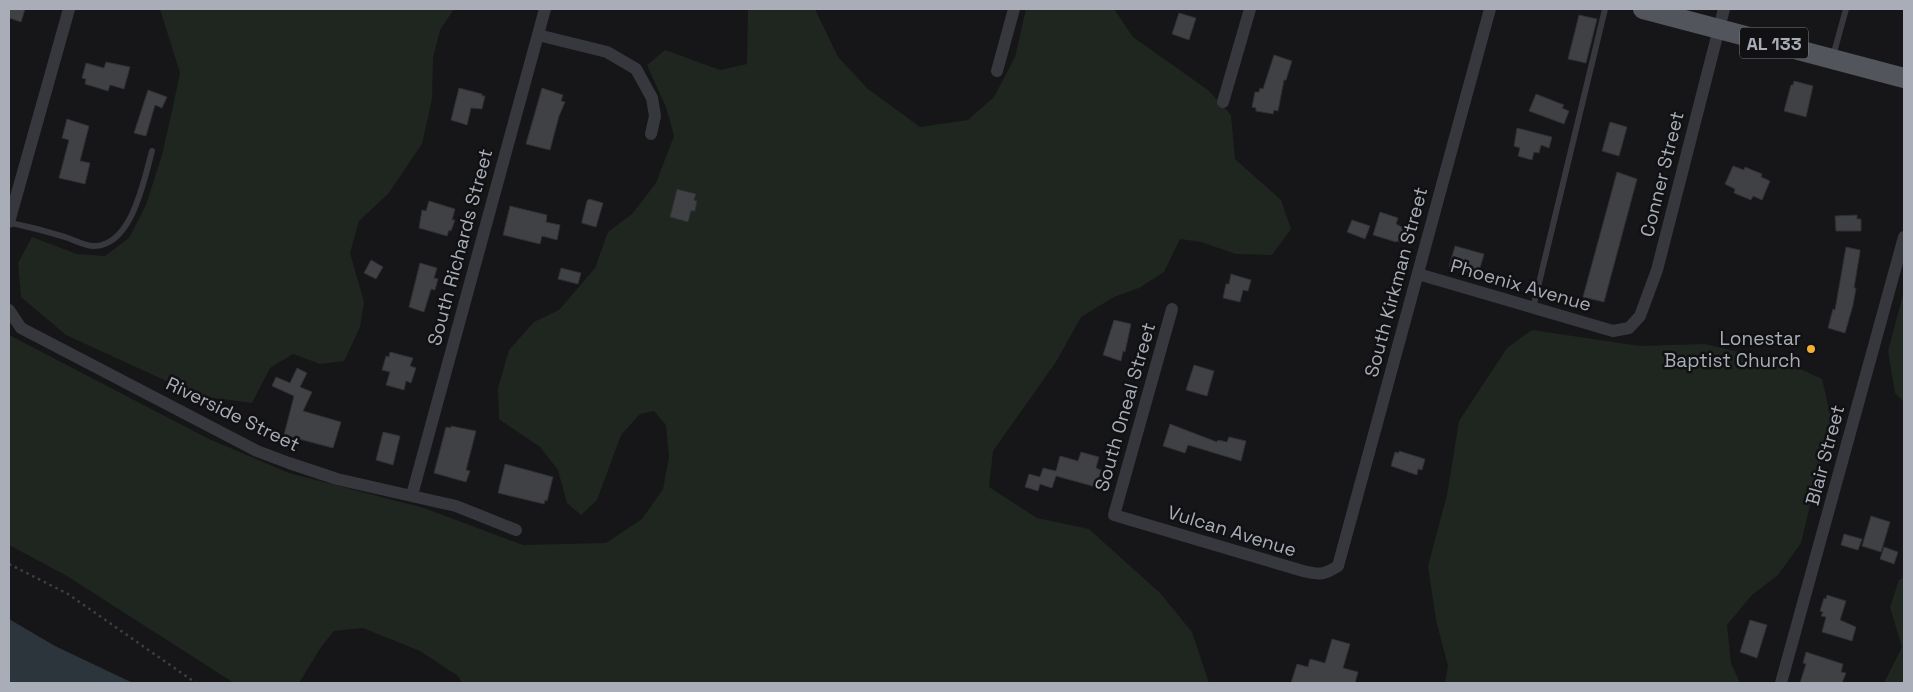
<svg xmlns="http://www.w3.org/2000/svg" width="1913" height="692" font-family="'Space Grotesk',sans-serif">
  <rect width="100%" height="100%" fill="#161618"/>
  <!-- green -->
  <path fill="#1e261f" d="M160,9h294l-14,21 -7,28 -1,41 -10,45 -34,50 -29,27 -9,32 14,49 -4,25 -16,34 -24,3 -27,-10 -23,14 -18,35 -53,-7 -133,-61 -45,-38 -3,-34 14,-26 45,17 28,2 24,-18 17,-33 16,-50 10,-44 8,-38z
    M748,9h67l23,48 30,32 52,38 48,-7 26,-23 21,-40 11,-48h88l19,28 75,53 23,25 4,44 46,41 10,29 -19,26 -36,-1 -35,-12 -21,-3 -16,33 -25,16 -25,9 -33,20 -25,45 -63,89 -4,36 48,31 52,11 71,64 32,39 17,51h-747l-4,-7 -38,-25 -57,-23 -29,3 -13,16 -22,36h-65l-167,-107 -58,-31v-210l200,104 80,34 135,35 99,37 83,-2 36,-24 21,-30 6,-32 -3,-32 -12,-14 -14,3 -19,21 -24,65 -16,15 -14,-12 -9,-33 -18,-23 -41,-28 -1,-31 11,-38 25,-28 25,-12 36,-42 13,-36 24,-18 24,-31 18,-47 -8,-29 -19,-42 18,-15 55,20 27,-6z
    M1904,291v111l-9,-9 -7,-42z
    M1532,330l108,16 65,-2 87,21 30,14 9,39 -30,125 -23,32 -26,20 -25,30 4,38 9,20h-295l3,-17 -12,-46 -8,-54 19,-71 12,-74 48,-73z
    M1904,578v105h-20l18,-36 -12,-40 9,-27z"/>
  <!-- water -->
  <path fill="#2c353c" d="M9,619l46,27 78,37h-124z"/>
  <!-- building -->
  <path fill="#404145" stroke="#303034" d="M9,9h16l-4,13 -12,-4z
    M1179,13l17,5 -7,22 -17,-6z
    M1579,15l18,4 -11,44 -18,-4z
    M1274,55l18,6 -6,19h-2l-6,31 -4,-1 -1,4 -17,-3v-3l-4,-1 3,-15h4l1,-4 3,1z
    M106,62l24,5 -6,22 -14,-4 -2,6 -23,-7 1,-5 -4,-1 4,-15 18,5z
    M1794,81l19,5 -7,31 -22,-6 7,-26h2z
    M459,88l23,6v2h3l-3,13 -11,-1 -4,17 -16,-5z
    M542,88l21,7 -2,6 4,1 -6,14 -9,34 -24,-6z
    M148,90l19,7 -5,11 -7,-3 -9,31 -12,-3z
    M1536,94l28,11 -2,3 7,3 -5,13 -35,-13z
    M67,119l22,7 -9,35 10,2 -5,21 -26,-6 10,-38 -7,-2z
    M1610,122l17,5 -8,29 -17,-5z
    M1517,128l35,9 -3,11 -8,-3 -2,8 -5,-1 -2,8 -14,-4 2,-8 -6,-2z
    M1733,166l11,4 1,-3 17,7 -1,3 9,4 -8,19 -9,-4 -2,4 -17,-7 1,-4 -10,-5z
    M1617,172l20,7 -33,123 -21,-5z
    M677,189l19,5 -2,6 3,1 -2,10h-4l-3,11 -18,-5z
    M589,199l14,4 -7,24 -14,-4v-2l5,-20z
    M429,201l26,8 -3,11h3l-4,11 -2,-1 -2,6 -28,-8 3,-18 4,1z
    M510,206l37,9 -1,7 14,3 -3,15 -15,-4 -2,8 -37,-9z
    M1380,212l18,6 -2,6 8,4 -4,14 -3,-1 -1,1 -23,-7z
    M1857,215v4h4v12h-25l-1,-15z
    M1352,220l18,6 -5,13 -18,-7z
    M1455,246l29,8 -6,21 -29,-8z
    M1846,247l14,3v2l-6,36h2l-3,17 -8,28 -17,-5 5,-19 2,1z
    M371,260l12,7 -7,12 -12,-6z
    M420,263l17,5 -3,10 4,1 -3,11 -4,-1 -7,23 -15,-5z
    M561,268l20,5 -3,11 -20,-5z
    M1231,274l20,6 -3,11 -5,-1 -3,12 -17,-4 3,-14h3z
    M1114,320l17,4 -6,28 -2,-1 -2,10 -18,-6z
    M390,352l23,6 -3,8 6,2 -5,15 -5,-2 -2,9 -18,-5 4,-13 -8,-2 4,-14 3,1z
    M1194,365l20,6 -7,25 -21,-6z
    M297,368l10,5 -7,14 12,5 -9,19 38,11 -8,26 -49,-13 10,-39 -22,-10 4,-9 14,6z
    M1170,424l47,18 1,-2 9,2 2,-5 17,4 -5,20 -53,-16 -3,8 -22,-7z
    M451,426l25,5 -10,39 4,1 -4,11 -32,-9 12,-46 5,1z
    M383,432l17,4 -7,29 -17,-5z
    M1399,451l26,8 -3,11 -4,-1 -1,6 -26,-9 4,-14 4,1z
    M1081,452l18,5 -3,11 5,2 -5,17 -40,-11 -4,12 -12,-4 -2,7 -13,-4 4,-13 11,3 3,-9 13,3 4,-15 18,5z
    M505,464l48,13 -6,24 -2,-1 -1,4 -46,-11z
    M1871,516l19,6 -9,30 -19,-6z
    M1844,534l18,5 -4,11 -17,-5z
    M1884,547l14,5 -4,12 -14,-5z
    M1827,595l19,6 -6,19 16,7 -4,14 -30,-9 4,-15 -5,-1 2,-4 -3,-1 4,-13 2,1z
    M1750,620l17,5 -10,33 -17,-6z
    M1332,639l18,5 -7,24 15,4 -3,11h-64l6,-19 11,3 2,-8 15,4z
    M1806,652l37,12 -2,8 5,1 -4,10h-42l6,-19 -3,-1z"/>
  <g fill="none" stroke-linecap="round" stroke-linejoin="round">
    <!-- path -->
    <path stroke="#3d3f44" stroke-width="2.5" stroke-dasharray="2.5 4" stroke-linecap="butt" d="M9,564l59,30 128,89"/>
    <!-- service -->
    <path stroke="#37383d" stroke-width="6" d="M1833,56l13,-47
      M9,223c20,3 39,9 59,15 8,3 18,8 26,8 38,0 50,-66 58,-95
      M1533,308l72,-299"/>
    <!-- minor -->
    <path stroke="#37383d" stroke-width="12" d="M538,35l69,17 29,17 16,29 3,18 -4,18
      M997,71l17,-62
      M1223,102l27,-93
      M9,222l60,-213
      M1418,274l195,57 16,-3 11,-12 17,-46 67,-261
      M1172,309l-58,206 189,56c17,4 21,4 35,-5l152,-557
      M9,310l12,18 236,123 32,12 48,16 119,27 60,24
      M412,495l133,-486
      M1781,683l123,-446"/>
    <!-- primary -->
    <path stroke="#53555c" stroke-width="20" d="M1643,9l261,69"/>
  </g>
  <!-- markers -->
  <circle fill="#f2b134" stroke="#111113" stroke-width="2" cx="1811" cy="349" r="5"/>
  <g text-anchor="middle" dominant-baseline="central" stroke-width="5" stroke-linejoin="round" paint-order="stroke">
    <!-- shield labels -->
    <rect fill="#111113" stroke="#7b7e86" stroke-width="1" x="1740" y="27.5" width="68" height="31" rx="4"/>
    <g font-size="18" font-weight="bold" fill="#a8adb8">
      <text x="1774" y="43">AL 133</text>
    </g>
    <!-- street labels -->
    <g font-size="19" fill="#a8adb8" stroke="#111113">
      <text transform="translate(1662 174) rotate(-76)">Conner Street</text>
      <text transform="translate(460 247) rotate(-75)">South Richards Street</text>
      <text transform="translate(1396 282) rotate(-75)">South Kirkman Street</text>
      <text transform="translate(1521 285) rotate(16)">Phoenix Avenue</text>
      <text transform="translate(1125 407) rotate(-74)">South Oneal Street</text>
      <text transform="translate(233 414) rotate(26)">Riverside Street</text>
      <text transform="translate(1825 455) rotate(-75)">Blair Street</text>
      <text transform="translate(1232 531) rotate(17)">Vulcan Avenue</text>
    </g>
    <!-- poi labels -->
    <g font-size="19" fill="#a8adb8" stroke="#111113" text-anchor="end">
      <text x="1801" y="338">Lonestar<tspan x="1801" dy="22">Baptist Church</tspan></text>
    </g>
  </g>
  <!-- border -->
  <rect width="1913" height="692" fill="none" stroke="#a8adb8" stroke-width="20"/>
</svg>
